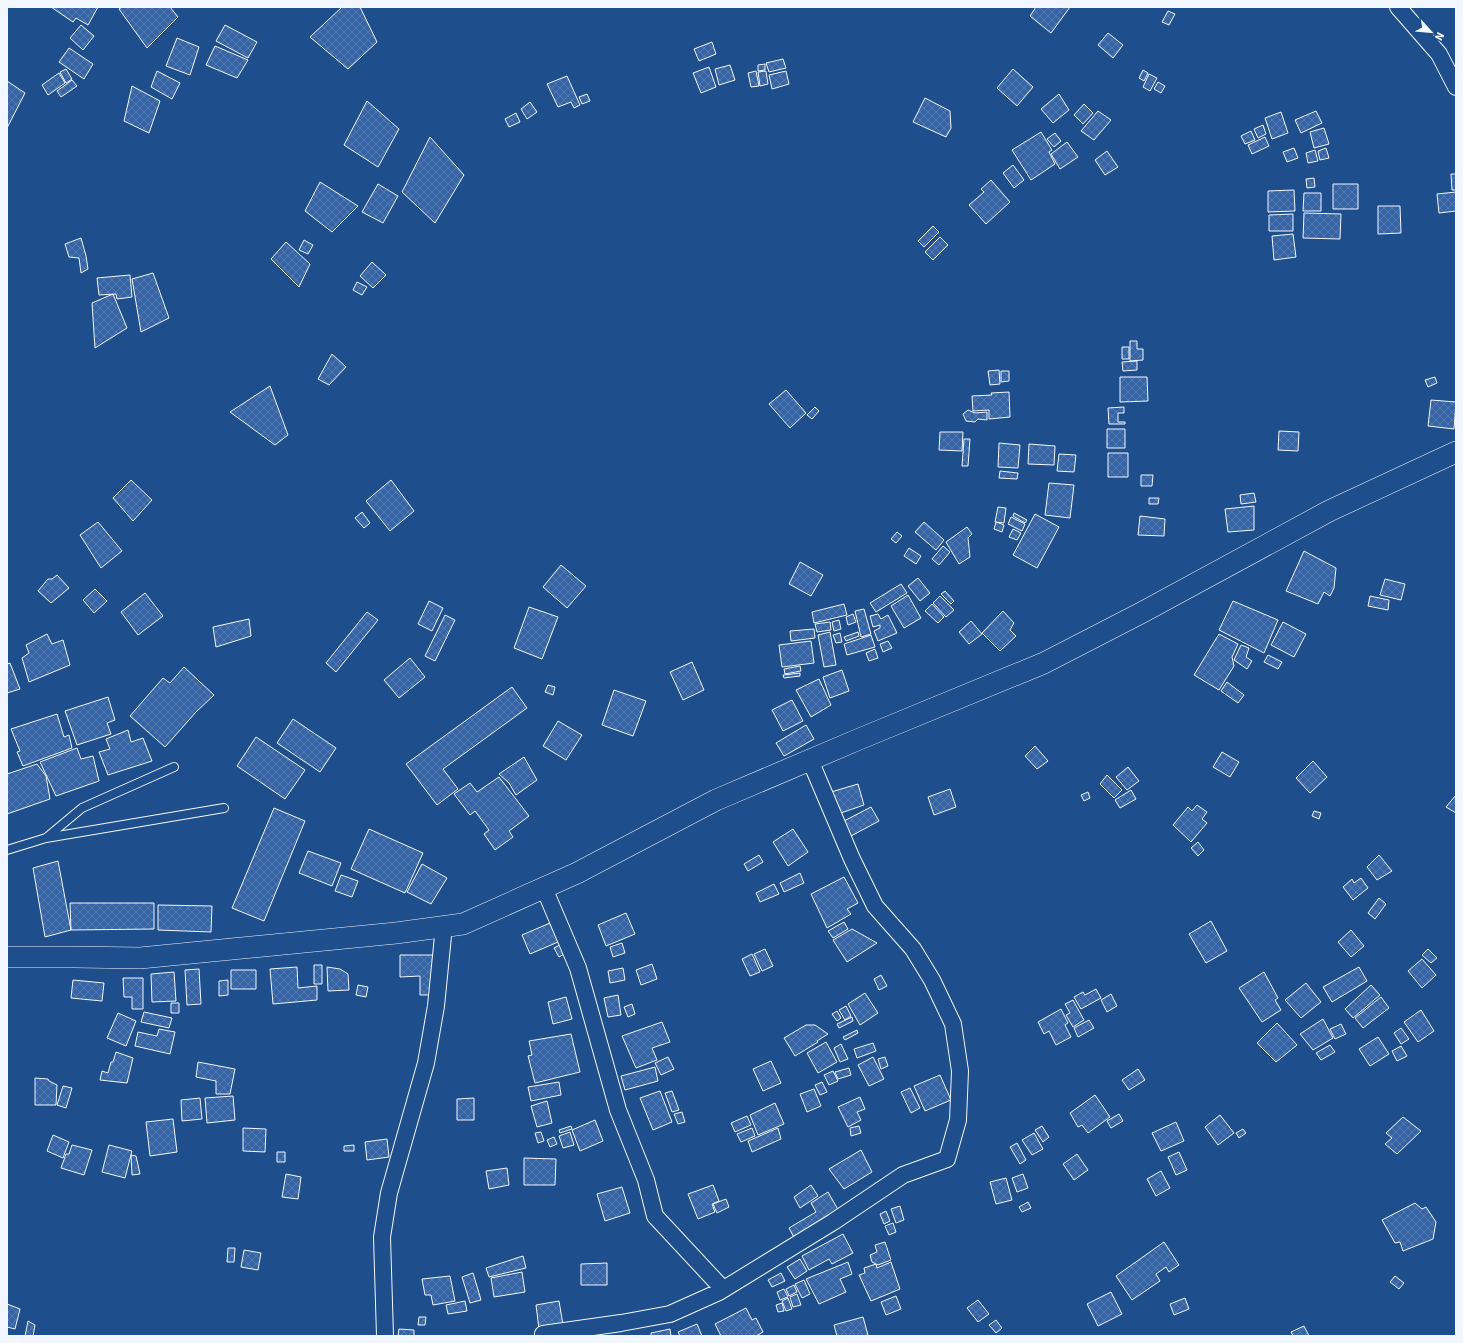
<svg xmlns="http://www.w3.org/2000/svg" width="1463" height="1343" font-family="Signika,sans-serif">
  <defs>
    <pattern id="building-cross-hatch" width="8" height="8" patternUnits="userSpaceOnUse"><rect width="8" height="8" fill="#3563a3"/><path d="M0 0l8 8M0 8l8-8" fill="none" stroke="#537ab1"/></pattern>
  </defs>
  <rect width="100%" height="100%" fill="#1f4e8c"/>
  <!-- building -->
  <path fill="url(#building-cross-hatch)" stroke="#f2f6ff" d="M51,7h47l-10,18 -12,-7 -3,4z
    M122,7h48l8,10 -31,31 -28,-39z
    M342,7h18l17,35 -29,27 -38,-32z
    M1036,7h34l-19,26 -21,-17z
    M1168,11l7,3 -6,11 -7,-3z
    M81,25l13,11 -11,14 -13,-12z
    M225,25l32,17 -9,16 -32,-17z
    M1108,33l15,12 -10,13 -15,-13z
    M177,38l22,9 -9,28 -24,-9z
    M712,42l4,12 -17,7 -5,-12z
    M215,46l33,14 -11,18 -31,-13z
    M69,48l24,16 -9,15 -25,-17z
    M783,59l3,9 -17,4 -3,-9z
    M765,64v6l-7,1v-6z
    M730,65l5,15 -16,5 -4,-16z
    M709,67l7,20 -15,6 -8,-20z
    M66,69l6,10 -6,4 -6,-11z
    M1013,69l20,18 -16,19 -20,-18z
    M1143,70l5,3 -4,8 -5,-3z
    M157,71l23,12 -8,16 -21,-12z
    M756,71l3,15 -8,1 -3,-14z
    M766,71l2,13 -8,2 -2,-14z
    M786,71l3,13 -17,5 -3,-14z
    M59,73l6,10 -17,12 -6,-10z
    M1149,74l8,4 -7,13 -7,-4z
    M567,76l13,29 -6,3 -3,-6 -13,5 -11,-23z
    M72,80l5,6 -16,11 -4,-6z
    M7,81l18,12 -18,35z
    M1158,82l7,4 -4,7 -7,-4z
    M132,86l28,15 -11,32 -25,-12z
    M587,94l3,7 -8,3 -3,-7z
    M1059,94l10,16 -16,13 -12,-14z
    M925,98l25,13 1,17 -5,9 -33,-15z
    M367,101l32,28 -21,38 -34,-22z
    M530,102l7,10 -10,7 -6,-10z
    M1084,104l9,9 -10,11 -9,-9z
    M1098,111l13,9 -17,20 -13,-9z
    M1316,111l6,12 -21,10 -6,-13z
    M1281,112l7,21 -16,6 -7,-21z
    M516,113l4,9 -11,5 -4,-8z
    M1263,125l3,9 -8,4 -4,-9z
    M1324,128l5,16 -15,4 -4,-16z
    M1251,131l4,9 -10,4 -4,-8z
    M1041,132l11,18 -3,2 6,12 -24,16 -19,-30z
    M1055,133l6,8 -7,6 -7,-8z
    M430,137l34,38 -29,48 -33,-31z
    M1265,137l4,9 -17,8 -4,-9z
    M1067,142l11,15 -18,12 -9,-15z
    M1294,148l4,10 -11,4 -4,-10z
    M1326,148l3,10 -9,2 -2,-9z
    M1315,150l3,11 -10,2 -2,-10z
    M1107,151l11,16 -13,8 -10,-15z
    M1013,165l11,15 -10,8 -11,-15z
    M1451,174h5v16h-4z
    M1314,178l1,9 -8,1 -1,-9z
    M991,180l19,22 -24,22 -17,-19 15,-13 -3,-3z
    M320,182l38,24 -26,26 -27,-21z
    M378,184l20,12 -15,27 -21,-11z
    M1333,184h25v25h-25z
    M1294,190l1,21 -27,1v-21z
    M1456,192v19l-17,2 -2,-19z
    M1304,193h17v18h-18z
    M1378,206h22l1,27 -23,1z
    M1304,213l37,1 -1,25 -37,-1z
    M1293,214v17h-24v-16z
    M933,226l6,6 -15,15 -6,-6z
    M1293,234l3,23 -22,3 -2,-24z
    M940,237l8,8 -15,15 -8,-8z
    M81,238l5,18 2,13 -7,4 -2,-15 -10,-1 -4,-13z
    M304,240l9,5 -5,9 -9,-4z
    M286,242l24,22 -11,23 -28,-28z
    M372,262l14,13 -13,13 -13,-12z
    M153,273l16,45 -28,14 -9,-53z
    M130,275l2,22 -15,2 -1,-5 -17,1 -2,-17z
    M357,282l10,5 -5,8 -9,-5z
    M113,294l14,34 -32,20 -3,-45z
    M1130,341h7v8h6v11l-13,1z
    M1122,347h7v12h-7z
    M332,354l14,13 -17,18 -11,-6z
    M1137,361v9l-14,1 -1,-9z
    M999,370l1,14 -10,1 -2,-14z
    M1001,371h8v10l-8,1z
    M1120,377h27l1,24 -28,1z
    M1435,377l2,6 -9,4 -3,-7z
    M270,386l18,49 -13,10 -45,-33z
    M786,390l20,23 -16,15 -21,-24z
    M1009,392l1,25 -21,2v-9l-16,1 -1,-15 20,-1 -1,-2z
    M1431,400l25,2 -2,27 -26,-3z
    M815,407l4,4 -7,8 -5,-4z
    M1124,407v6h-6v9h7v2h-16l-1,-16z
    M968,410l7,3 12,-1v8l-9,-1 -3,3 -9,-1 -3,-7z
    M1107,429h18v19h-18z
    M1279,431l20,1 -1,19 -20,-1z
    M940,432h23l-1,19 -23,-1z
    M964,439h6l-2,27h-6z
    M999,443l21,2 -2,23 -20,-1z
    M1029,444l26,2 -1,19 -26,-1z
    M1108,453h20v24h-20z
    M1059,454l17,1 -2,17 -17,-1z
    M1000,471l18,2 -1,6 -18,-1z
    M1141,475h12l-1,11h-11z
    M131,480l21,20 -19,21 -20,-23z
    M391,480l23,31 -24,20 -24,-30z
    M1049,483l25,2 -4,33 -25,-3z
    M1254,493l2,9 -15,2 -1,-9z
    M1149,498h10l-1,6h-9z
    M1254,506v24l-26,2 -3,-23z
    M998,507l8,1 -2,15 -9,-1z
    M362,512l8,11 -6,5 -9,-10z
    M1014,513l13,7 -2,3 -12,-7z
    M1035,514l24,13 -22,41 -24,-13z
    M1140,516l25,3 -1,17 -26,-1z
    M1011,517l14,7 -3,7 -14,-7z
    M98,522l24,29 -21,17 -21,-33z
    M924,522l20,18 -8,10 -21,-18z
    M996,522l8,3 -2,7 -8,-3z
    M967,527l5,7 -4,4 2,19 -11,7 -13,-22z
    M1013,529l8,4 -4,7 -8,-3z
    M897,532l5,4 -6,7 -5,-4z
    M943,546l7,6 -11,13 -7,-6z
    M909,548l12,8 -5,8 -12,-8z
    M1304,551l32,17 -2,20 -4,8 -6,-4 -6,12 -32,-13z
    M800,562l23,13 -12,21 -22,-12z
    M561,565l25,21 -19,22 -24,-21z
    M57,575l12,13 -18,15 -13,-12 10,-12h4z
    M918,578l12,15 -10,8 -12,-15z
    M1385,579l20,5 -4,16 -21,-5z
    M901,584l6,9 -31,19 -6,-9z
    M95,589l12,12 -13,12 -11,-13z
    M945,591l9,10 -3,3 -10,-10z
    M145,593l18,23 -25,19 -17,-23z
    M908,595l13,23 -17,10 -13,-22z
    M940,596l14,14 -8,7 -13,-14z
    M1370,596l19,4 -1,10 -20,-4z
    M429,601l14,7 -11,23 -14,-7z
    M1233,601l45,19 -14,33 -45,-23z
    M844,604l3,11 -33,8 -2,-11z
    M932,604l12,13 -6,6 -13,-12z
    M529,607l29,10 -16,42 -28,-11z
    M864,609l7,25 -10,3 -6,-26z
    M1003,611l11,12 -4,7 6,6 -16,15 -18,-18z
    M367,612l11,8 -42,52 -10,-9z
    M853,614l3,8 -8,3 -2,-8z
    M878,614l3,5 7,-4 9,18 -19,8 -4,-10 6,-3v-3l-7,2 -3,-11z
    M445,615l10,5 -20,41 -10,-5z
    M249,619l2,17 -35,11 -3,-20z
    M839,620l2,9 -7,2 -2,-9z
    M971,621l11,13 -13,10 -10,-12z
    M830,622l1,8 -14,2 -2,-8z
    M1283,622l23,12 -12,23 -23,-12z
    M814,629l1,9 -24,3 -1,-10z
    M830,632l6,33 -12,2 -6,-32z
    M858,632l1,4 -13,5 -2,-4z
    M840,633l2,9 -6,1 -3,-8z
    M47,634l5,10 11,-4 7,25 -41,17 -7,-24 7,-5 -3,-8z
    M1219,634l19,10 -6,13 2,9 -15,24 -25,-15z
    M871,635l4,12 -28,8 -3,-11z
    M811,641l3,22 -32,4 -3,-22z
    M888,641l4,7 -9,4 -3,-8z
    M1241,645l8,3 -3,9 6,4 -5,8 -13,-9z
    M875,649l3,9 -9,3 -3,-8z
    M1268,655l14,7 -4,7 -14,-7z
    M410,658l15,19 -26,21 -15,-18z
    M692,662l12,28 -21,10 -13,-28z
    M10,663l10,26 -13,4v-29z
    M800,666l1,5 -16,3 -1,-5z
    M184,667l30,28 -18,17 -31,35 -35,-31 33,-38 7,5z
    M842,670l7,21 -19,7 -7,-21z
    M800,673v3l-16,2 -1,-3z
    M819,679l12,26 -20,12 -15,-27z
    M1227,682l17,13 -6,8 -17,-12z
    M548,685l7,2 -2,8 -8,-3z
    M512,687l15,21 -84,61 15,20 -21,16 -31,-41z
    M614,690l32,11 -13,35 -31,-11z
    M108,697l7,23 -8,3 4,11 -34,11 -12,-34z
    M792,700l11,21 -20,10 -11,-21z
    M57,714l7,23 5,-2 3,13 -49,18 -6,-14 3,-1 -9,-22z
    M293,719l43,29 -16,24 -43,-29z
    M558,721l24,14 -16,25 -23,-14z
    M806,725l8,14 -30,17 -8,-13z
    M128,730l3,12 12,-4 9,23 -44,14 -9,-23 11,-3 -4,-10z
    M256,737l49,33 -20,29 -48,-33z
    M1035,746l13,15 -11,8 -12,-13z
    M77,748l4,11 12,-3 6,25 -43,15 -16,-34z
    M1222,752l17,10 -9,15 -17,-10z
    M524,757l13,23 -21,15 -7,-12 -10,-9z
    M1313,761l14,16 -17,16 -14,-15z
    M37,764l9,12 4,23 -43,15v-40z
    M1128,767l11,14 -12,9 -11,-13z
    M1107,775l15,15 -8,8 -14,-14z
    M499,777l30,39 -20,15 4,6 -18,13 -11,-16 5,-4 -14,-19 -5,4 -16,-21 16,-11 7,9z
    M858,784l6,21 -26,9 -7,-22z
    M950,789l6,18 -22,8 -6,-18z
    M1131,790l5,9 -16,9 -5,-8z
    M1088,792l2,6 -6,3 -3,-6z
    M1456,795v18l-10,-6z
    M1197,805l10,7 -5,7 5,4 -16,19 -18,-17 15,-18 4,4z
    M871,807l8,14 -28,15 -7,-15z
    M274,808l31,13 -41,100 -32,-13z
    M1314,811l7,2 -2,6 -7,-3z
    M369,829l54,24 -18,40 -54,-24z
    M793,829l15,23 -20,14 -15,-24z
    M1198,842l6,8 -6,6 -7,-8z
    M308,851l33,12 -9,23 -33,-13z
    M759,855l4,7 -15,9 -4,-7z
    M1379,855l13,16 -15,9 -10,-13z
    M58,861l13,69 -26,7 -12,-69z
    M422,864l25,14 -16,26 -24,-12z
    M800,873l4,10 -20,9 -4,-9z
    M341,875l17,6 -6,16 -17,-6z
    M844,877l14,26 -11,6 4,5 -24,14 -16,-34z
    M1361,878l7,10 -15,12 -10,-13 9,-8 2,4z
    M774,884l5,10 -19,8 -4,-9z
    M1379,898l7,6 -11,15 -7,-6z
    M70,903h84v26l-83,1z
    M158,905l54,1 -1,26 -53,-2z
    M626,913l9,21 -29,12 -8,-21z
    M1211,921l16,30 -21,12 -17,-29z
    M844,922l4,7 -15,9 -5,-7z
    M550,923l8,19 -28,12 -8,-19z
    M852,929l25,14 -30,19 -14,-22z
    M1351,930l13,16 -13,11 -13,-15z
    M565,942l4,9 -10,6 -5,-9z
    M622,943l3,10 -12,4 -3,-10z
    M765,949l8,17 -11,5 -8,-17z
    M1428,949l9,9 -6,5 -9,-8z
    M752,954l8,18 -10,4 -8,-17z
    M400,955h33v40h-13v-19l-20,1z
    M1422,959l14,16 -14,13 -14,-17z
    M652,964l5,15 -16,6 -5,-15z
    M314,965h8v19h-8z
    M297,967l1,21 19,-2v14l-44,4 -3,-35z
    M327,967l13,2 8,5 1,16 -21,1z
    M1359,967l8,14 -35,21 -9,-15z
    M623,968l2,12 -15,3 -2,-12z
    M199,969l2,35 -14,1 -2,-35z
    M231,970h25v19h-25z
    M174,972l2,29 -24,1 -1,-28z
    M1264,972l14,26 -3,2 6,10 -19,12 -23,-34z
    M881,975l6,11 -8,4 -5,-11z
    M123,978h20v31h-11v-12h-8z
    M73,980l31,3 -2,18 -31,-3z
    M228,980v15l-9,1v-15z
    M1306,983l15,19 -20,16 -16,-18z
    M358,985l10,2 -2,10 -10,-2z
    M1371,985l9,10 -27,23 -8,-9z
    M1096,989l5,9 -20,11 -7,-12 9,-5 2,3z
    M865,993l13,20 -18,12 -12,-21z
    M1111,994l6,12 -10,6 -6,-12z
    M618,995l3,20 -13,2 -4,-19z
    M566,997l6,22 -19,5 -5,-22z
    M1381,997l8,11 -26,20 -8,-10z
    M1073,1000l11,20 -11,7 -7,-12 4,-2 -5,-9z
    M171,1003h8v10h-8z
    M632,1004l3,10 -7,3 -4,-10z
    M846,1006l5,10 -6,4 -6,-10z
    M1061,1009l7,14 -3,2 6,12 -15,8 -7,-14 -5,3 -6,-12z
    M1421,1010l13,21 -16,11 -14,-20z
    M837,1011l4,7 -4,3 -5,-7z
    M144,1012l28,6 -3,10 -28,-6z
    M118,1013l18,8 -10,25 -19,-8z
    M852,1017l1,4 -14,7 -2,-4z
    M1323,1019l10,19 -20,12 -13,-16z
    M1089,1020l5,8 -16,9 -4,-9z
    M662,1022l8,20 -18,6 5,12 -21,8 -14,-32z
    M1277,1023l20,22 -21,17 -19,-19z
    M1341,1024l5,10 -11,5 -5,-10z
    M806,1025h9l13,9 -11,7 1,1 -23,14 -11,-18z
    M1401,1028l8,11 -8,5 -7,-11z
    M159,1029l16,3 -5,22 -35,-8 3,-14 19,4z
    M857,1030l1,3 -13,7 -2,-3z
    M571,1034l9,38 -45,11 -7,-27 4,-1 -3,-14z
    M1378,1037l11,17 -19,12 -11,-17z
    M826,1042l11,20 -19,11 -11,-20z
    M873,1043l3,8 -19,7 -3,-9z
    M841,1044l7,15 -8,3 -6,-14z
    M1330,1045l5,7 -14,8 -5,-7z
    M1401,1046l6,10 -10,5 -5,-10z
    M116,1052l17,6 -6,25 -27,-3 2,-9 6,2 3,-11h2z
    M668,1057l6,12 -13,6 -6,-12z
    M873,1057l11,22 -15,7 -11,-21z
    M885,1057l3,9 -7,3 -3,-10z
    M771,1061l10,22 -18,8 -10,-22z
    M198,1062l37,7 -5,25h-14v-13l-20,-4z
    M655,1067l3,14 -33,9 -4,-14z
    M849,1068l2,7 -13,4 -3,-7z
    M1138,1069l7,11 -16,10 -7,-10z
    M833,1071l5,10 -9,4 -5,-10z
    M940,1075l11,25 -26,11 -11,-25z
    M35,1078l13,1 1,2 8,4 -1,20h-21z
    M559,1082l2,13 -30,6 -3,-14z
    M822,1082l5,10 -7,3 -5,-10z
    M63,1086l9,2 -6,20 -9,-3z
    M910,1088l10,20 -9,5 -10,-21z
    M814,1089l7,17 -14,6 -7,-18z
    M660,1091l12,31 -19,8 -13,-32z
    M672,1091l7,19 -7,2 -7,-19z
    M1095,1095l15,22 -22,16 -6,-8 -4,2 -8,-14z
    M233,1096l2,24 -28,3 -2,-25z
    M860,1097l5,12 -8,3 4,8 -13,7 -10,-20z
    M200,1098l2,21 -20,2 -1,-21z
    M474,1098v22h-17v-21z
    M547,1101l5,22 -15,4 -6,-21z
    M775,1103l9,21 -26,11 -8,-20z
    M682,1112l3,10 -7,2 -4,-10z
    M1119,1114l4,7 -12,7 -4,-7z
    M1220,1115l14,18 -16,12 -13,-18z
    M747,1116l4,9 -16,7 -4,-9z
    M1403,1117l18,14 -24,23 -12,-10 7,-6 -6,-5z
    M173,1119l4,33 -27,4 -4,-34z
    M595,1120l8,21 -23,10 -8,-21z
    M1176,1122l8,19 -23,10 -9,-18z
    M571,1126l1,3 -12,4 -1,-3z
    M859,1126l2,7 -10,3 -1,-8z
    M1042,1126l7,11 -6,5 -8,-12z
    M243,1128l23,1 -1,23 -22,-1z
    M752,1128l3,8 -14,6 -4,-8z
    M778,1128l3,11 -29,13 -4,-11z
    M1243,1129l3,4 -7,5 -3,-5z
    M541,1132l3,9 -6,2 -3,-10z
    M570,1132l4,13 -11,3 -4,-12z
    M1034,1133l9,16 -11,6 -10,-15z
    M53,1135l16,7 -6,16 -16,-7z
    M554,1137l3,7 -7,3 -3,-7z
    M387,1139l2,18 -22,3 -2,-18z
    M1017,1143l9,17 -6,4 -10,-17z
    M72,1145l20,5 -8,25 -23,-7 5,-14h3z
    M109,1145l23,6 -7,27 -23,-6z
    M354,1145v6h-10v-5z
    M861,1150l11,22 -28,17 -15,-20z
    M277,1152h8v10h-8z
    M1179,1152l8,18 -11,5 -8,-18z
    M1077,1154l11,16 -14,10 -11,-16z
    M131,1155l5,1 4,18 -8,1z
    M524,1158l32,1 -1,26h-31z
    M507,1168l2,17 -20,4 -3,-18z
    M1161,1171l9,17 -14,8 -9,-17z
    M286,1174l15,3 -3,22 -16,-2z
    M1023,1174l5,14 -11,4 -5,-14z
    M1006,1178l6,22 -16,4 -6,-22z
    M713,1185l6,16 -7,3 3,8 -17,7 -10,-25z
    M811,1185l7,11 -18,12 -6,-11z
    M622,1187l8,26 -25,8 -8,-27z
    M828,1192l13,23 -44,28 -8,-15 27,-16 -5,-9z
    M726,1199l3,8 -12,6 -4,-9z
    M1028,1202l3,6 -9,4 -3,-5z
    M1415,1203l7,6 4,-2 10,15 -3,17 -30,12 -3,-9 -5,1 -13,-23z
    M900,1206l4,14 -8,3 -5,-14z
    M886,1211l4,10 -6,3 -4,-10z
    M893,1223l3,9 -7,3 -4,-9z
    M843,1234l10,19 -21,11 -3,-5 -20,11 -7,-14z
    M885,1242l6,18 -13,5 -6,-3 -2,-7 7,-3 -2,-7z
    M1164,1242l15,23 -10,7 -3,-5 -10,7 4,7 -28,19 -16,-24z
    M228,1248h7l-1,14h-7z
    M244,1250l17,3 -3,17 -17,-3z
    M523,1256l3,12 -37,9 -3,-9z
    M800,1259l7,12 -12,8 -8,-12z
    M848,1262l4,12 -12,5 6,13 -27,12 -13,-25z
    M891,1262l9,27 -29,12 -12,-26 6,-2 -1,-5 12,-4 1,4z
    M607,1263v22h-26v-21z
    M522,1272l3,20 -31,5 -3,-19z
    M473,1273l8,27 -11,3 -8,-26z
    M781,1273l4,8 -13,6 -4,-7z
    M450,1276l5,25 -22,4 -2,-10h-6l-3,-16z
    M1395,1276l9,7 -5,6 -9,-7z
    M804,1280l6,14 -8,4 -7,-14z
    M794,1285l3,7 -8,4 -3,-7z
    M784,1289l4,8 -8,3 -3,-8z
    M1111,1292l11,22 -24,12 -11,-22z
    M797,1294l4,11 -8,2 -3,-10z
    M896,1296l5,13 -15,6 -5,-13z
    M788,1298l4,11 -6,2 -4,-10z
    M1185,1298l4,11 -15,6 -4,-11z
    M978,1300l11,14 -11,8 -11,-14z
    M465,1301l2,10 -19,3 -2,-9z
    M559,1301l4,24 -24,4 -3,-24z
    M782,1303l2,8 -6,1 -2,-7z
    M7,1304l13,5 -5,20 -8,-2z
    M746,1308l6,12 4,-2 7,14 -7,4h-35l-6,-12z
    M419,1317h7l-1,8h-7z
    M863,1317l5,18 -4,1h-27l-3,-11z
    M996,1320l6,8 -6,5 -7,-8z
    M28,1321l7,4 -2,11h-8z
    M697,1324l5,12h-22l-2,-4z
    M1304,1326l5,10h-16l-2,-4z
    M399,1329l15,1v6h-16z
    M670,1329l1,7h-20v-3z"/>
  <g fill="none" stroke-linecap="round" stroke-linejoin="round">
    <defs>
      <path id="service" d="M46,838l36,-30 92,-41
        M7,850l39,-12 178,-30"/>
      <path id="minor" d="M1398,7l41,47 17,33
        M544,888l34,80 40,142 28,70 9,36 68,73
        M543,1334l78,-11 49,-9 49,-22 114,-70 70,-47 44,-16 11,-39 2,-49 -7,-47 -21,-44 -19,-31 -38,-43 -23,-47 -42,-99
        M385,1336l-3,-99 7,-44 37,-130 10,-57 8,-80"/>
      <path id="tertiary" d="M7,957h68l65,1 256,-25 67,-9 114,-51 139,-73 141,-60 187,-77 97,-50 188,-102 127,-59"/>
    </defs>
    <!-- service casing -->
    <use href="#service" stroke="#f2f6ff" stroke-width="10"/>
    <!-- minor casing -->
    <use href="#minor" stroke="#f2f6ff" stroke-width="18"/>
    <!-- tertiary casing -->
    <use href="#tertiary" stroke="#f2f6ff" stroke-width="22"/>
    <!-- service -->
    <use href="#service" stroke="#1f4e8c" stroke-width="8"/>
    <!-- minor -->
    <use href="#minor" stroke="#1f4e8c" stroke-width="16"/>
    <!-- tertiary -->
    <use href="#tertiary" stroke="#1f4e8c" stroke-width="21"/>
  </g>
  <!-- border -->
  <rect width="1463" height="1343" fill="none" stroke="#f2f6ff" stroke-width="16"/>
  <!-- north arrow -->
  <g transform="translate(1431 32) rotate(117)" stroke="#1f4e8c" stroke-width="3" paint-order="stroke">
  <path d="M0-3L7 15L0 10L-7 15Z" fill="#f2f6ff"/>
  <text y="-6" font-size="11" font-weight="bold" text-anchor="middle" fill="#f2f6ff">N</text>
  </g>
</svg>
